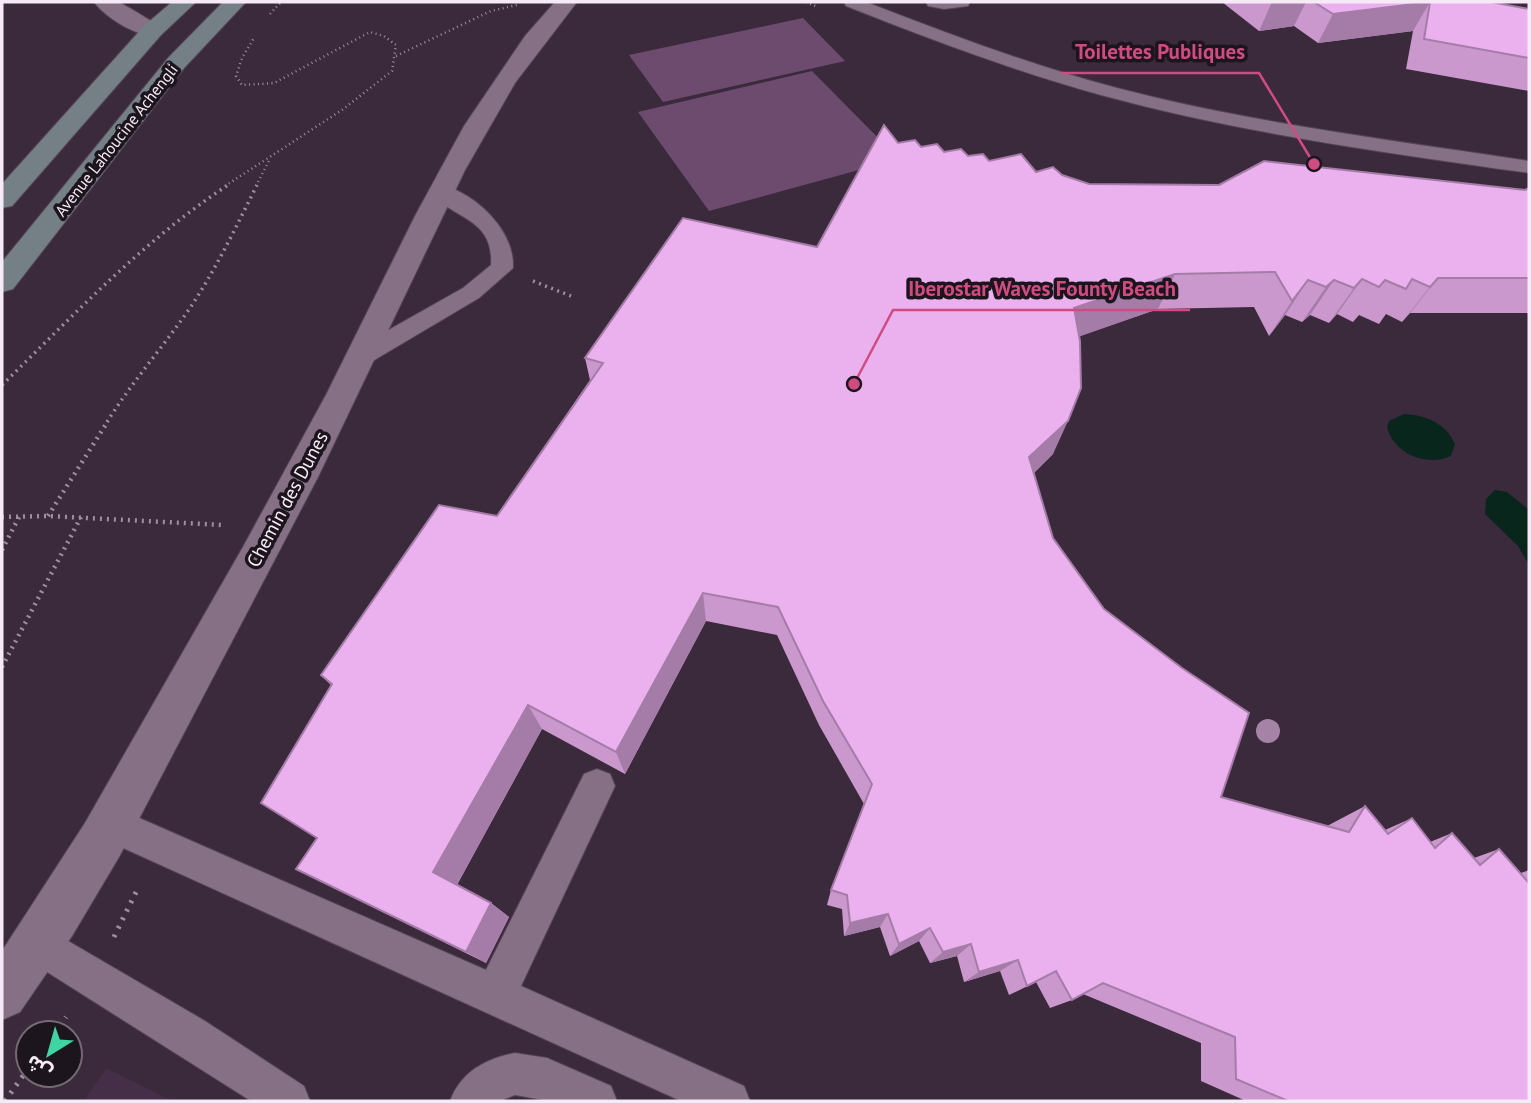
<svg xmlns="http://www.w3.org/2000/svg" width="1531" height="1103" font-family="'PT Sans','Noto Sans Arabic',sans-serif">
  <rect width="100%" height="100%" fill="#3b293c"/>
  <!-- built -->
  <path fill="#452e47" d="M106,1068l67,33h-89z"/>
  <!-- green -->
  <path fill="#6d4b6f" d="M803,18l42,43 -182,41 -34,-47z
    M812,71l87,88 -190,52 -71,-99z"/>
  <!-- water -->
  <path fill="#08261b" d="M1404,414c21,1 42,9 51,30l-4,12c-24,11 -57,-2 -64,-29l2,-6z
    M1495,490l12,2 22,18v55l-11,-19 -33,-32 1,-15z"/>
  <g fill="none" stroke-linecap="round" stroke-linejoin="round">
    <defs>
      <path id="lane" d="M844,2h22c82,32 165,63 251,86 134,35 275,52 412,73v12c-142,-20 -289,-40 -428,-78 -87,-24 -171,-56 -255,-89z
        M926,2h44l-2,4 -24,3 -16,-3z
        M441,185c35,8 74,46 72,83l-34,30 -108,64 -9,3 -9,-3 -4,-6 4,-6 110,-62 28,-23c3,-49 -40,-45 -61,-74l4,-4z
        M597,769l13,5 5,12 -94,200 223,100 6,15h-69l-582,-264 -5,-13 5,-13 13,-5 374,164 98,-196z
        M39,924l166,97 99,65 6,15h-59l-226,-143 -6,-14 6,-14z
        M515,1053l32,5 64,28 6,15h-68l-34,-6 -15,6h-50c11,-29 35,-42 65,-48z"/>
      <path id="street" d="M94,2c7,0 18,-2 24,0 4,1 44,25 46,28l-3,5c-21,5 -55,-17 -67,-33z
        M555,2h22l-62,81 -50,87 -147,307 -199,380 -47,79 -52,76 -18,8v-69l83,-128 158,-276 83,-152 89,-179 49,-90 61,-90z"/>
      <path id="secondary" d="M172,2h24l-35,33 -149,171 -10,2v-24l143,-159z
        M223,2h23l-61,65 -172,222 -11,3v-30l167,-205z"/>
    </defs>
    <!-- lane casing -->
    <use href="#lane" stroke="#554556" stroke-width="2"/>
    <!-- street casing -->
    <use href="#street" stroke="#554556" stroke-width="2"/>
    <!-- secondary casing -->
    <use href="#secondary" stroke="#554556" stroke-width="2"/>
    <!-- path-far3 -->
    <path stroke="#9e8f9e" stroke-width="2.5" stroke-dasharray="1 3.5" stroke-linecap="butt" d="M806,2l12,5
      M270,14l11,-12
      M396,56l95,-45 26,-6
      M225,186l117,-76 50,-39 4,-26 -12,-9 -14,-4 -96,51 -32,2 -6,-9 6,-18 12,-20
      M256,186l13,-25"/>
    <!-- path-far2 -->
    <path stroke="#9e8f9e" stroke-width="3.5" stroke-dasharray="2 4.5" stroke-linecap="butt" d="M533,281l38,15
      M2,385c72,-70 142,-145 226,-200
      M107,422c25,-40 56,-75 83,-114 26,-39 46,-81 67,-123"/>
    <!-- path-far1 -->
    <path stroke="#9e8f9e" stroke-width="4.5" stroke-dasharray="2 5" stroke-linecap="butt" d="M48,516l60,-95
      M2,517l46,-1 175,9
      M2,550l17,-33
      M2,667l79,-150"/>
    <!-- path -->
    <path stroke="#9e8f9e" stroke-width="5" stroke-dasharray="2.5 7" stroke-linecap="butt" d="M114,937l25,-51
      M54,1033l12,-16
      M5,1101l23,-32"/>
    <!-- lane -->
    <use href="#lane" fill="#857086" fill-rule="evenodd"/>
    <!-- street -->
    <use href="#street" fill="#857086" fill-rule="evenodd"/>
    <!-- secondary -->
    <use href="#secondary" fill="#748086" fill-rule="evenodd"/>
  </g>
  <!-- trees -->
  <circle fill="#a583a6" cx="1268" cy="731" r="12"/>
  <!-- wall -->
  <path fill="#ca98cd" d="M1222,2h269l38,7v82l-123,-22 7,-38 -95,12 -24,-17 -35,5z
    M898,143l70,13 68,16 26,3 27,9 436,6 4,-2v125h-119l-8,9 -16,-8 -7,10 -20,-9 -6,7 -16,-8 -8,9 -19,-8 -8,7 -17,-7 -16,21 -15,-29 -96,2 -79,27 -26,118 -19,19 19,65 168,259 106,29 38,-20 20,24 27,-12 18,24 22,-9 22,25 25,-9 22,24 8,-3v231h-283l-45,-20v-38l-118,-49 -11,6 -22,8 -14,-26 -27,13 -9,-24 -36,11 -7,-26 -27,7 -11,-22 -29,15 -10,-29 -36,9 -2,-27 -15,-4 4,-15 33,-86 -45,-79 -42,-90 -71,-14 -81,153 -83,-45 -85,156 34,18 18,14 -23,46 -190,-94 21,-31 14,-153 -10,-10 176,-159 93,-136 -5,-22 232,-111z"/>
  <!-- shaded-wall -->
  <path fill="#a47ca7" d="M1272,2h34l-12,24 -35,5z
    M1430,2l-17,29 -95,12 15,-29z
    M1175,274l-17,35 -97,34 13,-35z
    M1438,278l-28,35 -8,9 28,-35z
    M1362,279l-25,35 -8,9 25,-35z
    M1308,280l-23,35 -16,21 23,-35z
    M1334,280l-24,35 -8,7 24,-35z
    M1068,421l-15,33 -37,36 13,-33z
    M703,593l3,28 -81,153 -9,-22z
    M528,705l14,24 -87,159 -22,-16z
    M491,903l18,14 -23,46 -20,-11z
    M888,914l-8,13 -36,9 6,-13z
    M930,928l-11,13 -29,15 9,-12z
    M971,944l-14,12 -27,7 13,-11z
    M1018,960l-18,11 -36,11 15,-10z"/>
  <!-- building -->
  <path fill="#ebb1ee" stroke="#a47ca7" stroke-width="2" d="M1314,2h116l-97,12z
    M1430,2h61l38,7v49l-105,-19z
    M884,125l14,18 17,-3 6,7 16,-3 7,8 17,-3 7,7 15,-2 6,7 32,-7 15,18 17,-5 9,8 27,9 130,1 45,-24 261,29 4,-2v90h-91l-8,9 -18,-8 -6,10 -21,-9 -6,7 -17,-8 -8,9 -20,-8 -8,7 -18,-7 -16,21 -17,-29 -100,2 -101,34 6,33 1,47 -13,33 -39,36 24,81 51,71 78,59 67,45 -28,84 128,35 16,-26 23,28 24,-16 23,30 17,-15 28,32 19,-16 29,33 1,-1v220h-241l-52,-22 -1,-42 -132,-54 -31,17 -16,-29 -29,15 -9,-26 -39,12 -8,-28 -28,8 -13,-24 -31,16 -11,-30 -38,9 -3,-28 -16,-5 41,-106 -49,-83 -45,-94 -75,-14 -87,159 -88,-47 -95,167 58,31 -25,49 -170,-83 21,-31 -56,-35 71,-119 -11,-9 118,-170 58,11 106,-153 -18,-5 98,-140 134,29z"/>
  <g text-anchor="middle" dominant-baseline="central" stroke-width="7" stroke-linejoin="round" paint-order="stroke">
    <!-- far-street labels -->
    <g font-size="16" fill="#f6eaf6" stroke="#1d151e">
      <text transform="translate(116 140) rotate(-52)">Avenue Lahoucine Achengli</text>
    </g>
    <!-- street labels -->
    <g font-size="19" fill="#f6eaf6" stroke="#1d151e">
      <text transform="translate(287 499) rotate(-62)">Chemin des Dunes</text>
    </g>
  </g>
  <!-- callouts -->
  <path fill="none" stroke="#cf4c82" stroke-width="2.5" d="M1314 164L1259 73H1061M854 384L893 310H1190"/>
  <g fill="#cf4c82" stroke="#1d151e" stroke-width="2.5">
    <circle cx="1314" cy="164" r="7"/>
    <circle cx="854" cy="384" r="7"/>
  </g>
  <g font-size="21" text-anchor="middle" font-weight="bold" fill="#cf4c82" stroke="#1d151e" stroke-width="7" stroke-linejoin="round" paint-order="stroke">
    <text x="1160" y="59">Toilettes Publiques</text>
    <text x="1042" y="296">Iberostar Waves Founty Beach</text>
  </g>
  <!-- border -->
  <rect width="1531" height="1103" fill="none" stroke="#f6eaf6" stroke-width="7"/>
  <!-- north arrow -->
  <g transform="translate(49 1054) rotate(217)"><circle r="33" fill="#1d151e" stroke="#746a74" stroke-width="2"/>
  <path d="M0-5L12 26L0 18L-12 26Z" fill="#3fd4a2"/>
  <text y="-10" font-size="19" font-weight="bold" text-anchor="middle" fill="#f6eaf6">ش</text>
  </g>
</svg>
